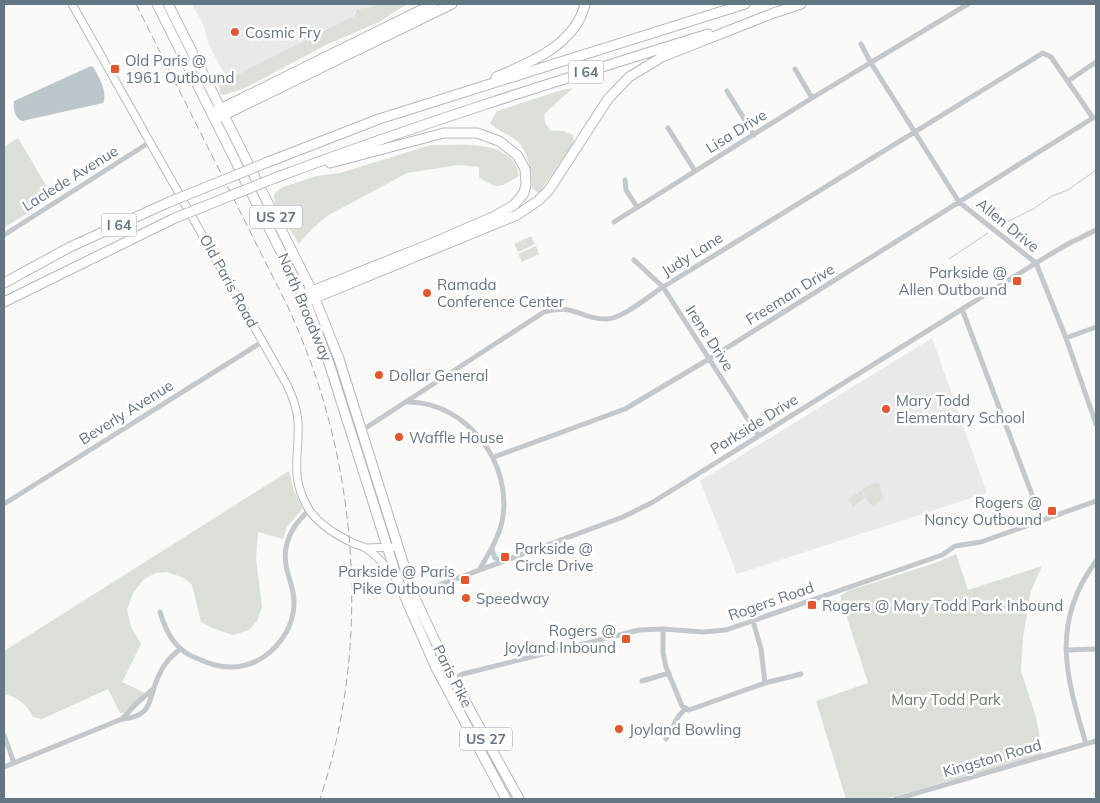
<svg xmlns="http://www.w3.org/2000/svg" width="1100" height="803" font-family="Mulish,sans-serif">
  <rect width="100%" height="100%" fill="#fafaf8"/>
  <!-- built -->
  <path fill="#e8e9e9" d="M192,4h186l-7,3 -14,2 -5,8 -125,63 -19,-37 -4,-17z
    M932,338l55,155 -250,81 -37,-93z"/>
  <!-- green -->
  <path fill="#dadfd7" d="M378,4h29l-28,18 -51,22 -83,44 -21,7 -4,-1 -1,-10 135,-68 3,-7 14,-2z
    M573,88l-29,26 1,9 6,8h12l10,4 1,8 -35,50 -7,-5c-1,-17 -3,-40 -19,-50 -8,-5 -16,-8 -23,-15l7,-12 65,-21z
    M18,138l35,59 -49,31v-81z
    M431,145c29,1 81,-8 88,31 -19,11 -20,15 -40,1v-10l-20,-2 -52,8 -80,43 -17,15 -11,13 -24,-39 -1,-11 9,-7 34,-11 23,-3z
    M531,236l4,8 -17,8 -4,-8z
    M536,246l3,8 -17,8 -4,-8z
    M289,471l5,20 9,17 -16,19 -4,12 -25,-7 -2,26 6,49 -5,14 -8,9 -16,5 -21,-7 -11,-6 -9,-37 -8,-7 -17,-6 -11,1 -12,6 -11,14 -6,17 4,17 10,17 -19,38 23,11 -21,20h-4l-12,-24 -66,30 -9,-2c-7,-13 -14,-19 -29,-23v-43z
    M875,483l5,1 1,8 3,6 -11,8 -5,-4 -6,-13z
    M861,491l3,7 -11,9 -5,-8z
    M956,554l12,36 74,-24 -11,25 -8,46 -2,34 15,46 7,37 -158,45h-39l-30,-98 52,-18 -28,-87 8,-5 87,-28z"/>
  <!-- water -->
  <path fill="#bbc7cb" d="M91,66l2,1c6,10 15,25 10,36l-81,18c-7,-2 -9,-13 -8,-20z"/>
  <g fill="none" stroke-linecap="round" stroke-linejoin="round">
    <!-- stream -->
    <path stroke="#bbc7cb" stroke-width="1" d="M1003,224l30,-15 19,-13 16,-6 28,-20
      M949,259l39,-26"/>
    <defs>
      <path id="secondary" d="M72,4l215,381c6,12 10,23 11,37 2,33 -9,53 10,86 10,16 28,27 45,35 4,2 10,3 14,6 11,7 20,19 29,30
        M366,548l32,-1"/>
      <path id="highway" d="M157,4l149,298 23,61 69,218 38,87 70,131
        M168,4l144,287 27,68 74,235 40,85 66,120
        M771,14l30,-10
        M496,77c34,-14 80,-33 89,-73
        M216,111l217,-107
        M220,117l232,-113
        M268,162l111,-43 366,-115
        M275,178c143,-54 288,-99 433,-144
        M4,283l66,-36 97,-44
        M307,293l128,-51 60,-26 19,-11 10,-12 2,-9 -1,-15 -8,-14 -18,-14 -22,-8h-33l-114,30
        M310,300l207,-85 22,-15 10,-10 59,-91 21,-22 33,-20 114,-45
        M4,302l171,-84"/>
    </defs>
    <!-- secondary casing -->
    <use href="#secondary" stroke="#b3babf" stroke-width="9"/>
    <!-- highway casing -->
    <use href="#highway" stroke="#b4b9bd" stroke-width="11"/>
    <!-- street -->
    <path stroke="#c3c8cc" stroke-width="5" d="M861,44l10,19 88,139 77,61 30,75 30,86
      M795,69l17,29
      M1068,81l28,-19
      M727,91l27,44
      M668,128l27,43
      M625,180l1,10 11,17
      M614,222l198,-124 156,-94
      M4,235l146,-93
      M634,260l29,27 95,148
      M962,309l80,212
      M1066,338l30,-11
      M408,402c59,0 106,62 94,120 -4,17 -14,33 -23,48
      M361,431l183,-119c31,-9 35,7 61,7 16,1 44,-23 58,-32l380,-234 8,4 42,61 -384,241 -84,50 -131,48
      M4,504l258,-162
      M492,550l3,8 9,3
      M412,595l211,-78 30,-15 383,-239 30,-18 30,-15
      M160,612c6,20 15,38 36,46 12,5 24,10 37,9 32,-1 60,-31 61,-63 1,-20 -12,-34 -8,-56 3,-17 12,-27 23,-38
      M753,621l8,28 4,34
      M663,629v24l3,14 16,39 7,4 76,-27 36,-9
      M1066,650l30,-1
      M642,681l27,-8
      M445,683l18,-9 176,-44 24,-1 40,3 23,-2 216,-75 13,-9 26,-4 115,-41
      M122,719l14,-15 16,-14
      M4,735l10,28
      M666,739l12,-22 7,-8
      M1086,744c-20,-68 -36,-121 10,-183
      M4,767l118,-48c34,-3 25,-22 38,-46 4,-10 12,-17 20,-24
      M896,799l200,-58"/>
    <!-- secondary -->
    <use href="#secondary" stroke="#fff" stroke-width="7"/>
    <!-- highway -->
    <use href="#highway" stroke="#fff" stroke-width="9"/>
    <!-- rail -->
    <path stroke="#a2aab0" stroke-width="1" stroke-dasharray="8 4" stroke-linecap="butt" d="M136,4l152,303c13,29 25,59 34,89 39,129 41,275 -2,403"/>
    <defs>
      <path id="highway-bridge" d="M167,203l101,-41
        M175,218l100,-40"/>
    </defs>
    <!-- highway-bridge casing -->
    <use href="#highway-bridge" stroke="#b4b9bd" stroke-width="11" stroke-linecap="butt"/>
    <!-- highway-bridge -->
    <use href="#highway-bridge" stroke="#fff" stroke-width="9"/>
  </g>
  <!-- markers -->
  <g fill="#e4572e" stroke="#fff" stroke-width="2">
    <circle cx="235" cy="32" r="5"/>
    <rect x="110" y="64" width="10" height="10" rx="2.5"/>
    <rect x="1012" y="276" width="10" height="10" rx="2.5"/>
    <circle cx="427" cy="293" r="5"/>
    <circle cx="379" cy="375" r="5"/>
    <circle cx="886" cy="409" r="5"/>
    <circle cx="399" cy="437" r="5"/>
    <rect x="1047" y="506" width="10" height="10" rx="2.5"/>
    <rect x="500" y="552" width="10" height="10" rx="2.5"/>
    <rect x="460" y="575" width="10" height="10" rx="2.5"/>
    <circle cx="466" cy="598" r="5"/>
    <rect x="807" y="600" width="10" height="10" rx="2.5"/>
    <rect x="621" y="634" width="10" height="10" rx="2.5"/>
    <circle cx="619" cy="729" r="5"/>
  </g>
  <g text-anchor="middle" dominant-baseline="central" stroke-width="5" stroke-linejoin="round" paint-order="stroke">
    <!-- shield labels -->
    <g fill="#fff" stroke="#939fa8" stroke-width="1">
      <rect x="568.5" y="60.5" width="35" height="23" rx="4"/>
      <rect x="250" y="205.5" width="52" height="23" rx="4"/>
      <rect x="101.5" y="213.5" width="35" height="23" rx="4"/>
      <rect x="460" y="727.5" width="52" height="23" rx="4"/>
    </g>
    <g font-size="14" font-weight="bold" fill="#657683">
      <text x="586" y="72">I 64</text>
      <text x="276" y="217">US 27</text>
      <text x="119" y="225">I 64</text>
      <text x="486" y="739">US 27</text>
    </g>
    <!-- poi labels -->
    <g font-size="15" fill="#657683" stroke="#fff" text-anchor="start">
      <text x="245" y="32">Cosmic Fry</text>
      <text x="125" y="60">Old Paris @<tspan x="125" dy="17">1961 Outbound</tspan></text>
      <text x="1007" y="272" text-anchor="end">Parkside @<tspan x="1007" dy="17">Allen Outbound</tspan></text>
      <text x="437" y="284">Ramada<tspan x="437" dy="17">Conference Center</tspan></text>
      <text x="389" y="375">Dollar General</text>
      <text x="896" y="400">Mary Todd<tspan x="896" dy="17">Elementary School</tspan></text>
      <text x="409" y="437">Waffle House</text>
      <text x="1042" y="502" text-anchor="end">Rogers @<tspan x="1042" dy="17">Nancy Outbound</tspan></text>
      <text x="515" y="548">Parkside @<tspan x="515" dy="17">Circle Drive</tspan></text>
      <text x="455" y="571" text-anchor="end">Parkside @ Paris<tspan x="455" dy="17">Pike Outbound</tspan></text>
      <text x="476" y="598">Speedway</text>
      <text x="822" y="605">Rogers @ Mary Todd Park Inbound</text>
      <text x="616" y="630" text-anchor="end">Rogers @<tspan x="616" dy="17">Joyland Inbound</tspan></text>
      <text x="629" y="729">Joyland Bowling</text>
    </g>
    <!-- street labels -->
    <g font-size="15" fill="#657683" stroke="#fff">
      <text transform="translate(736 131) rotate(-32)">Lisa Drive</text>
      <text transform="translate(70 178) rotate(-32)">Laclede Avenue</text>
      <text transform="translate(1008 225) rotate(39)">Allen Drive</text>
      <text transform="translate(692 254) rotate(-32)">Judy Lane</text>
      <text transform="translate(229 281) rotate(61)">Old Paris Road</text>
      <text transform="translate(790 294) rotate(-32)">Freeman Drive</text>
      <text transform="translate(305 307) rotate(67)">North Broadway</text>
      <text transform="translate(710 338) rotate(57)">Irene Drive</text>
      <text transform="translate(126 412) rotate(-32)">Beverly Avenue</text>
      <text transform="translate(754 424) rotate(-32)">Parkside Drive</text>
      <text transform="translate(771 601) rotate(-19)">Rogers Road</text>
      <text transform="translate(453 676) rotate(63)">Paris Pike</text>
      <text transform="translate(992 758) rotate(-16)">Kingston Road</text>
    </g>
    <!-- park labels -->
    <g font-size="15" fill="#687a64" stroke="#fff">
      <text x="946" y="699">Mary Todd Park</text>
    </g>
  </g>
  <!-- border -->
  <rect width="1100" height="803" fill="none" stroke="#657683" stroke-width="10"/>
</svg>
